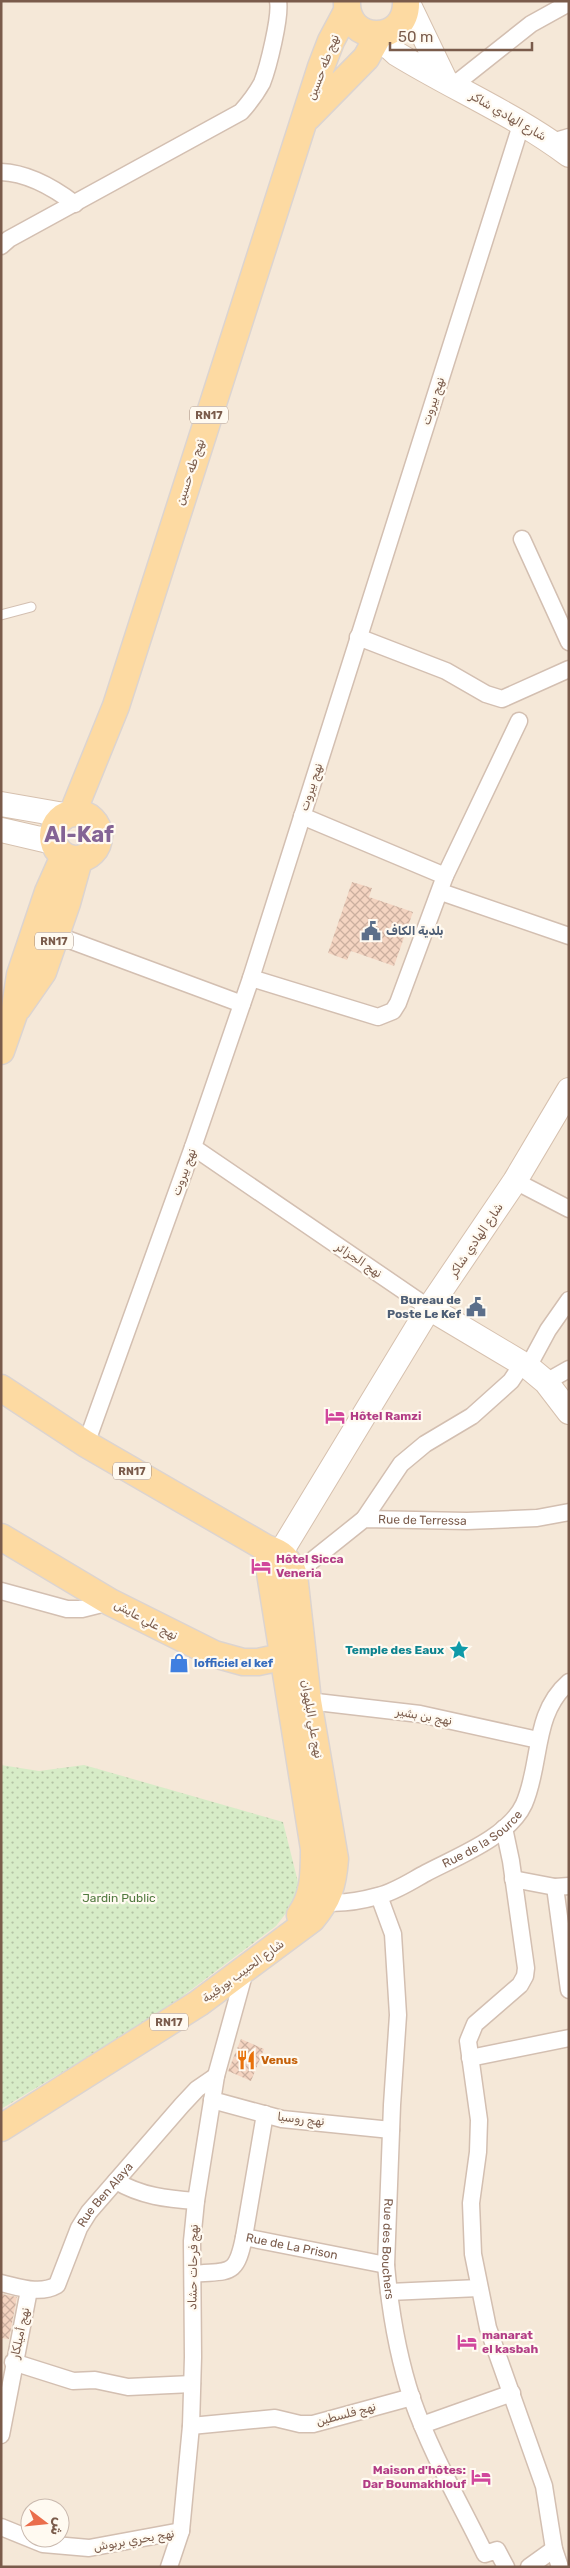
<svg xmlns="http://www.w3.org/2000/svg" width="570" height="2568" font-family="Rubik,'Noto Naskh Arabic',sans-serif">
  <defs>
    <pattern id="park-dots" width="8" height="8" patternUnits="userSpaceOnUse" patternTransform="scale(1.25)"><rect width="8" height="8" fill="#d7ecc7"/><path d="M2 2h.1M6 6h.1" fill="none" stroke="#b3c2a4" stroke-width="1.8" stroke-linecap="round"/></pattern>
    <pattern id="building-cross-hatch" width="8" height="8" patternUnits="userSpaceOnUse" patternTransform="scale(1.25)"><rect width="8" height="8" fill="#f4d4c1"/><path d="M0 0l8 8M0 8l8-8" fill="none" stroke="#cbaf9f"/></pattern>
  </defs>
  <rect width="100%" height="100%" fill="#fdf6ea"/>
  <!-- residential -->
  <path fill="#f5e8d8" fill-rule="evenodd" d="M1,1h568v2566h-568zM30,2508h30v30h-30z"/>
  <!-- park -->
  <path fill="url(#park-dots)" d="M1,1765l38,6 45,-6 199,57 18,72 -25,32 -117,88 -158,95z"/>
  <!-- building -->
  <path fill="url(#building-cross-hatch)" d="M352,882l20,6 -3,9 44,15 -19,54 -43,-15 -4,9 -19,-7z
    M241,2039l23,10 -13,32 -23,-10z
    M1,2294l16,3 -8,42 -8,-1z"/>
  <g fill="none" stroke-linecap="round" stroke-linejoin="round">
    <defs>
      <path id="lane" d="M1,615l30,-8"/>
      <g id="street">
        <path d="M454,85l77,-61 38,-21"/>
        <path d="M552,142l17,-5"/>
        <path d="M1,172c27,1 53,16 74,32"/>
        <path d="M1,246l8,-7 232,-127c8,-9 15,-18 21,-29 6,-15 19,-67 16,-82"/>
        <path d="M522,539l47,103"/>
        <path d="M358,637l88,34 40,23 16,5 67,-30"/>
        <path d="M302,816l143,60"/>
        <path d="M441,892l128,44"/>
        <path d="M56,935l186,69"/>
        <path d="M251,978l127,39 15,-6 5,-8 47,-127 74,-155"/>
        <path d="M193,1147l236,161"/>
        <path d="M515,1181l54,28"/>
        <path d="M528,1367l20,-37 21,-30"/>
        <path d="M546,1382l23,-13"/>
        <path d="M86,1444l107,-297 58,-169 270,-853"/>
        <path d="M364,1519l37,-55 24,-20 47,-28 39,-35 12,-18"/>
        <path id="s1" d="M294,1575l70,-56 103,2 70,-3 32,-6"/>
        <path d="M1,1591l66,18h15l28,-7"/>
        <path d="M308,1701l112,13 118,26"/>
        <path d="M504,1828l7,33 15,107 -1,8 -5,9 -45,39 -7,17 11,79 -1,32 -7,51 2,51 15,74 56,158 10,63 6,18"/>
        <path d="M513,1879l42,8 14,-1"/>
        <path d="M555,1887l14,103"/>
        <path id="s2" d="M379,1896l14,38 5,81 -6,90 -6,160c4,44 12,92 26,134 19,54 48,104 73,155l12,-4 9,17"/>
        <path id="s3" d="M318,1901c19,4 42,0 60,-5 17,-4 33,-15 48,-23 30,-16 83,-36 98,-69 18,-41 8,-90 45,-122"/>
        <path d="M470,2058l99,-20"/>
        <path d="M212,2100l70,19 109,11"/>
        <path d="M116,2181c25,15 51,18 80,20"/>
        <path d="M244,2237l21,-123"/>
        <path id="s4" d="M193,2274c36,-4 43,4 51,-37l142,28"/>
        <path id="s5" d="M1,2283c18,4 39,12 56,2l22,-57 10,-16 93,-107 15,-16 19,-13"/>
        <path d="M389,2292l90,-4"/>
        <path d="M13,2362l60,19 22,-1 33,7 64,-3"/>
        <path d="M422,2425l90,-32"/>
        <path d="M191,2426l84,-8 25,6h13l99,-27"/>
        <path d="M1,2435l28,-145"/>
        <path d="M1,2527l42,17 46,4 92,-17"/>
        <path d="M169,2567l12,-36 10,-105 2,-69 -1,-116 4,-40 20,-125 29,-105 -2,-3"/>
        <path d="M529,2567l25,-18"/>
      </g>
      <path id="secondary" d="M407,1l38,79
        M380,34l7,11 10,9c57,35 119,61 172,101
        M1,804l63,11
        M1,830l52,12
        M429,1308l99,59 18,15 23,30
        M269,1566l12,-14 148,-244 86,-127 54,-91"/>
      <path id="primary" d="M347,1c-2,44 61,44 59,0
        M308,117l58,-59 13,-23
        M73,812l43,-106 205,-639 10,-26 16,-30
        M53 836a23 23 0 1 1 46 0a23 23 0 1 1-46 0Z
        M18,1008l25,-36 24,-69 12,-43
        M1,1051l13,-37 6,-39 28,-83 16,-36
        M1,1388l85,56 180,104c16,5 23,11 28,27l14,126 27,158c-2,26 -6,40 -23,60l-113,84 -198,125
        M1,1537l109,65 104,52 29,8h15l43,-9
        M266,1548l48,301c0,23 0,47 -14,66"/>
    </defs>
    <!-- lane casing -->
    <use href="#lane" stroke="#d3bfb1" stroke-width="11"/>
    <!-- street casing -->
    <use href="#street" stroke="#d3bfb1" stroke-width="19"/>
    <!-- secondary casing -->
    <use href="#secondary" stroke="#d6c0ae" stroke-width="26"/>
    <!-- primary casing -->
    <use href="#primary" stroke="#dcd4d0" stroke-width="29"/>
    <!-- lane -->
    <use href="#lane" stroke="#fff" stroke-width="9"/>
    <!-- street -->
    <use href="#street" stroke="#fff" stroke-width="16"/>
    <!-- secondary -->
    <use href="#secondary" stroke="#fff" stroke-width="24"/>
    <!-- primary -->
    <use href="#primary" stroke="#fddaa2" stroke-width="26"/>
  </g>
  <!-- icons -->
  <defs>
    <symbol id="civic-bare" viewBox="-9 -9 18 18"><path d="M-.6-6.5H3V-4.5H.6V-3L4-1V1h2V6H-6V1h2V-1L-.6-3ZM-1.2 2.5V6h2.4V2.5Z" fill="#5c6f8a" stroke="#fffaf1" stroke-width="2.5" paint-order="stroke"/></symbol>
    <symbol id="hotel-bare" viewBox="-9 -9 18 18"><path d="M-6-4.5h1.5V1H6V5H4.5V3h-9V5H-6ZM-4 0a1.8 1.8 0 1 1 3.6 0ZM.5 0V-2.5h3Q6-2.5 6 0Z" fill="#d1479c" stroke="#fffaf1" stroke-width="2.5" paint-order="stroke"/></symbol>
    <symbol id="sight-bare" viewBox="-9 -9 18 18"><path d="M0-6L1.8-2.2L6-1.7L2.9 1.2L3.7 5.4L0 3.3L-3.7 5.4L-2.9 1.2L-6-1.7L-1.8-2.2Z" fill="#0f9aa8" stroke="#fffaf1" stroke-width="2.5" paint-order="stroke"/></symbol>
    <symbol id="shop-bare" viewBox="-9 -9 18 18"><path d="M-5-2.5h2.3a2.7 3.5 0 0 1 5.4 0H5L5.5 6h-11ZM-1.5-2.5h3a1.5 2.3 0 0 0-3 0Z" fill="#3f7fe0" stroke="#fffaf1" stroke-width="2.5" paint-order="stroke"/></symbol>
    <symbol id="restaurant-bare" viewBox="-9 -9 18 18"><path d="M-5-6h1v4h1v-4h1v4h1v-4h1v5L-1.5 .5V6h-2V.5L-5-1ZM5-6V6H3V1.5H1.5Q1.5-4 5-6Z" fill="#e8710a" stroke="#fffaf1" stroke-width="2.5" paint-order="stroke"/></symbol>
  </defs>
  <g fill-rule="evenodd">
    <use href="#civic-bare" x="357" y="917" width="28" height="28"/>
    <use href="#civic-bare" x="462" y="1293" width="28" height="28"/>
    <use href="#hotel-bare" x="321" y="1402" width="28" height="28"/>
    <use href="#hotel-bare" x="247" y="1552" width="28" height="28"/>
    <use href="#sight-bare" x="445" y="1636" width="28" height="28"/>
    <use href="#shop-bare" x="165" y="1649" width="28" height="28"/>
    <use href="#restaurant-bare" x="232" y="2046" width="28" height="28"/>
    <use href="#hotel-bare" x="453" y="2328" width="28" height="28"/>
    <use href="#hotel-bare" x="467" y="2463" width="28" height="28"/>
  </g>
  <g text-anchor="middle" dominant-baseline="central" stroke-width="4.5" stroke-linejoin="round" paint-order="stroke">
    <!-- shield labels -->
    <g fill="#fffaf1" stroke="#a28b7d" stroke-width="1">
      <rect x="190" y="406.5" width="38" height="17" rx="4"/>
      <rect x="35" y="932.5" width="38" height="17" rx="4"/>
      <rect x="113" y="1462.5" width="38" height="17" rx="4"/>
      <rect x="150" y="2013.5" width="38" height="17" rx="4"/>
    </g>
    <g font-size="11" font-weight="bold" fill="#7a5b4b">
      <text x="209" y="415">RN17</text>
      <text x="54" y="941">RN17</text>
      <text x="132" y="1471">RN17</text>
      <text x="169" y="2022">RN17</text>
    </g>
    <!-- street labels -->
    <g font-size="12" fill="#7a5b4b" stroke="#fffaf1">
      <text transform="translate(323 67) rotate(-69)">نهج طه حسين</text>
      <text transform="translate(508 116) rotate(30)">شارع الهادي شاكر</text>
      <text transform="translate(433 401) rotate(-72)">نهج بيروت</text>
      <text transform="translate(190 472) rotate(-72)">نهج طه حسين</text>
      <text transform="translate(311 787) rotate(-72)">نهج بيروت</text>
      <text transform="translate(184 1172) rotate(-70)">نهج بيروت</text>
      <text transform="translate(476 1240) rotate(-56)">شارع الهادي شاكر</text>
      <text transform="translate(359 1260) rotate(34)">نهج الجزائر</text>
      <text stroke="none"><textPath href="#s1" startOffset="148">Rue de Terressa</textPath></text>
      <text transform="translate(146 1620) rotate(28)">نهج علي عايش</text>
      <text transform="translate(424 1716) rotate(10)">نهج بن بشير</text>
      <text transform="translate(312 1719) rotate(80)">نهج علي البلهوان</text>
      <text stroke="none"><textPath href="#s3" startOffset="180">Rue de la Source</textPath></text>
      <text transform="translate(243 1971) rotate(-36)">شارع الحبيب بورقيبة</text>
      <text transform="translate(301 2119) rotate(6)">نهج روسيا</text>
      <text stroke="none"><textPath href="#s5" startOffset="161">Rue Ben Alaya</textPath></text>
      <text stroke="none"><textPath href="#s4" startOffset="122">Rue de La Prison</textPath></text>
      <text stroke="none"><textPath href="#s2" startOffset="356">Rue des Bouchers</textPath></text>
      <text transform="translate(193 2267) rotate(-89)">نهج فرحات حشاد</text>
      <text transform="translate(20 2333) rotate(-78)">نهج أميلكار</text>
      <text transform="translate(346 2414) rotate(-15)">نهج فلسطين</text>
      <text transform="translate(134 2540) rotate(-10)">نهج بحري بربوش</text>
    </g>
    <!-- service labels -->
    <g font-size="12" font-weight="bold" fill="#4e5e75" stroke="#fffaf1" text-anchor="start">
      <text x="386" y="931">بلدية الكاف</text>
      <text x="461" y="1300" text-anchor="end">Bureau de<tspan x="461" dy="14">Poste Le Kef</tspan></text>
    </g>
    <!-- hotel labels -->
    <g font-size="12" font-weight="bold" fill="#b23c85" stroke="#fffaf1" text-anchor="start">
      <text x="350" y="1416">Hôtel Ramzi</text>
      <text x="276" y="1559">Hôtel Sicca<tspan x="276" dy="14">Veneria</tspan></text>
      <text x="482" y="2335">manarat<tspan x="482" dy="14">el kasbah</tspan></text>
      <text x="466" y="2470" text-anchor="end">Maison d'hôtes:<tspan x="466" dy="14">Dar Boumakhlouf</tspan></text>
    </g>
    <!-- culture labels -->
    <g font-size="12" font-weight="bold" fill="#0d838f" stroke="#fffaf1" text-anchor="end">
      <text x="444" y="1650">Temple des Eaux</text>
    </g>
    <!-- shop labels -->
    <g font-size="12" font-weight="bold" fill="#366cbe" stroke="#fffaf1" text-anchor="start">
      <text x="194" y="1663">lofficiel el kef</text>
    </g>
    <!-- park labels -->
    <g font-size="12" fill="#527a40" stroke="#fffaf1">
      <text x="119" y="1898">Jardin Public</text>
    </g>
    <!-- food labels -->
    <g font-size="12" font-weight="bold" fill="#c56008" stroke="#fffaf1" text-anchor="start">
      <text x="261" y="2060">Venus</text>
    </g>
    <!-- town labels -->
    <g font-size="22" font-weight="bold" fill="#846495" stroke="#fffaf1">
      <text x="79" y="834">Al-Kaf</text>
    </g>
  </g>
  <!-- border -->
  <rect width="570" height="2568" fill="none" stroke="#7a5b4b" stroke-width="5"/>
  <!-- north arrow -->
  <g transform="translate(45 2523) rotate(106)"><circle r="24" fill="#fffaf1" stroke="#cabaaf"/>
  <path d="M0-4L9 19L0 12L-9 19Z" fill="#ea6e4c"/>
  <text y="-8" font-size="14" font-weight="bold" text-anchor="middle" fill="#7a5b4b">ش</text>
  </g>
  <!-- scale -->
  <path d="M390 42v8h142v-8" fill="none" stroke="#7a5b4b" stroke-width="2.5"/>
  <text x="398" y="42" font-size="15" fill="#7a5b4b" stroke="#fffaf1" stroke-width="4" paint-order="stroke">50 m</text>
</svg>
